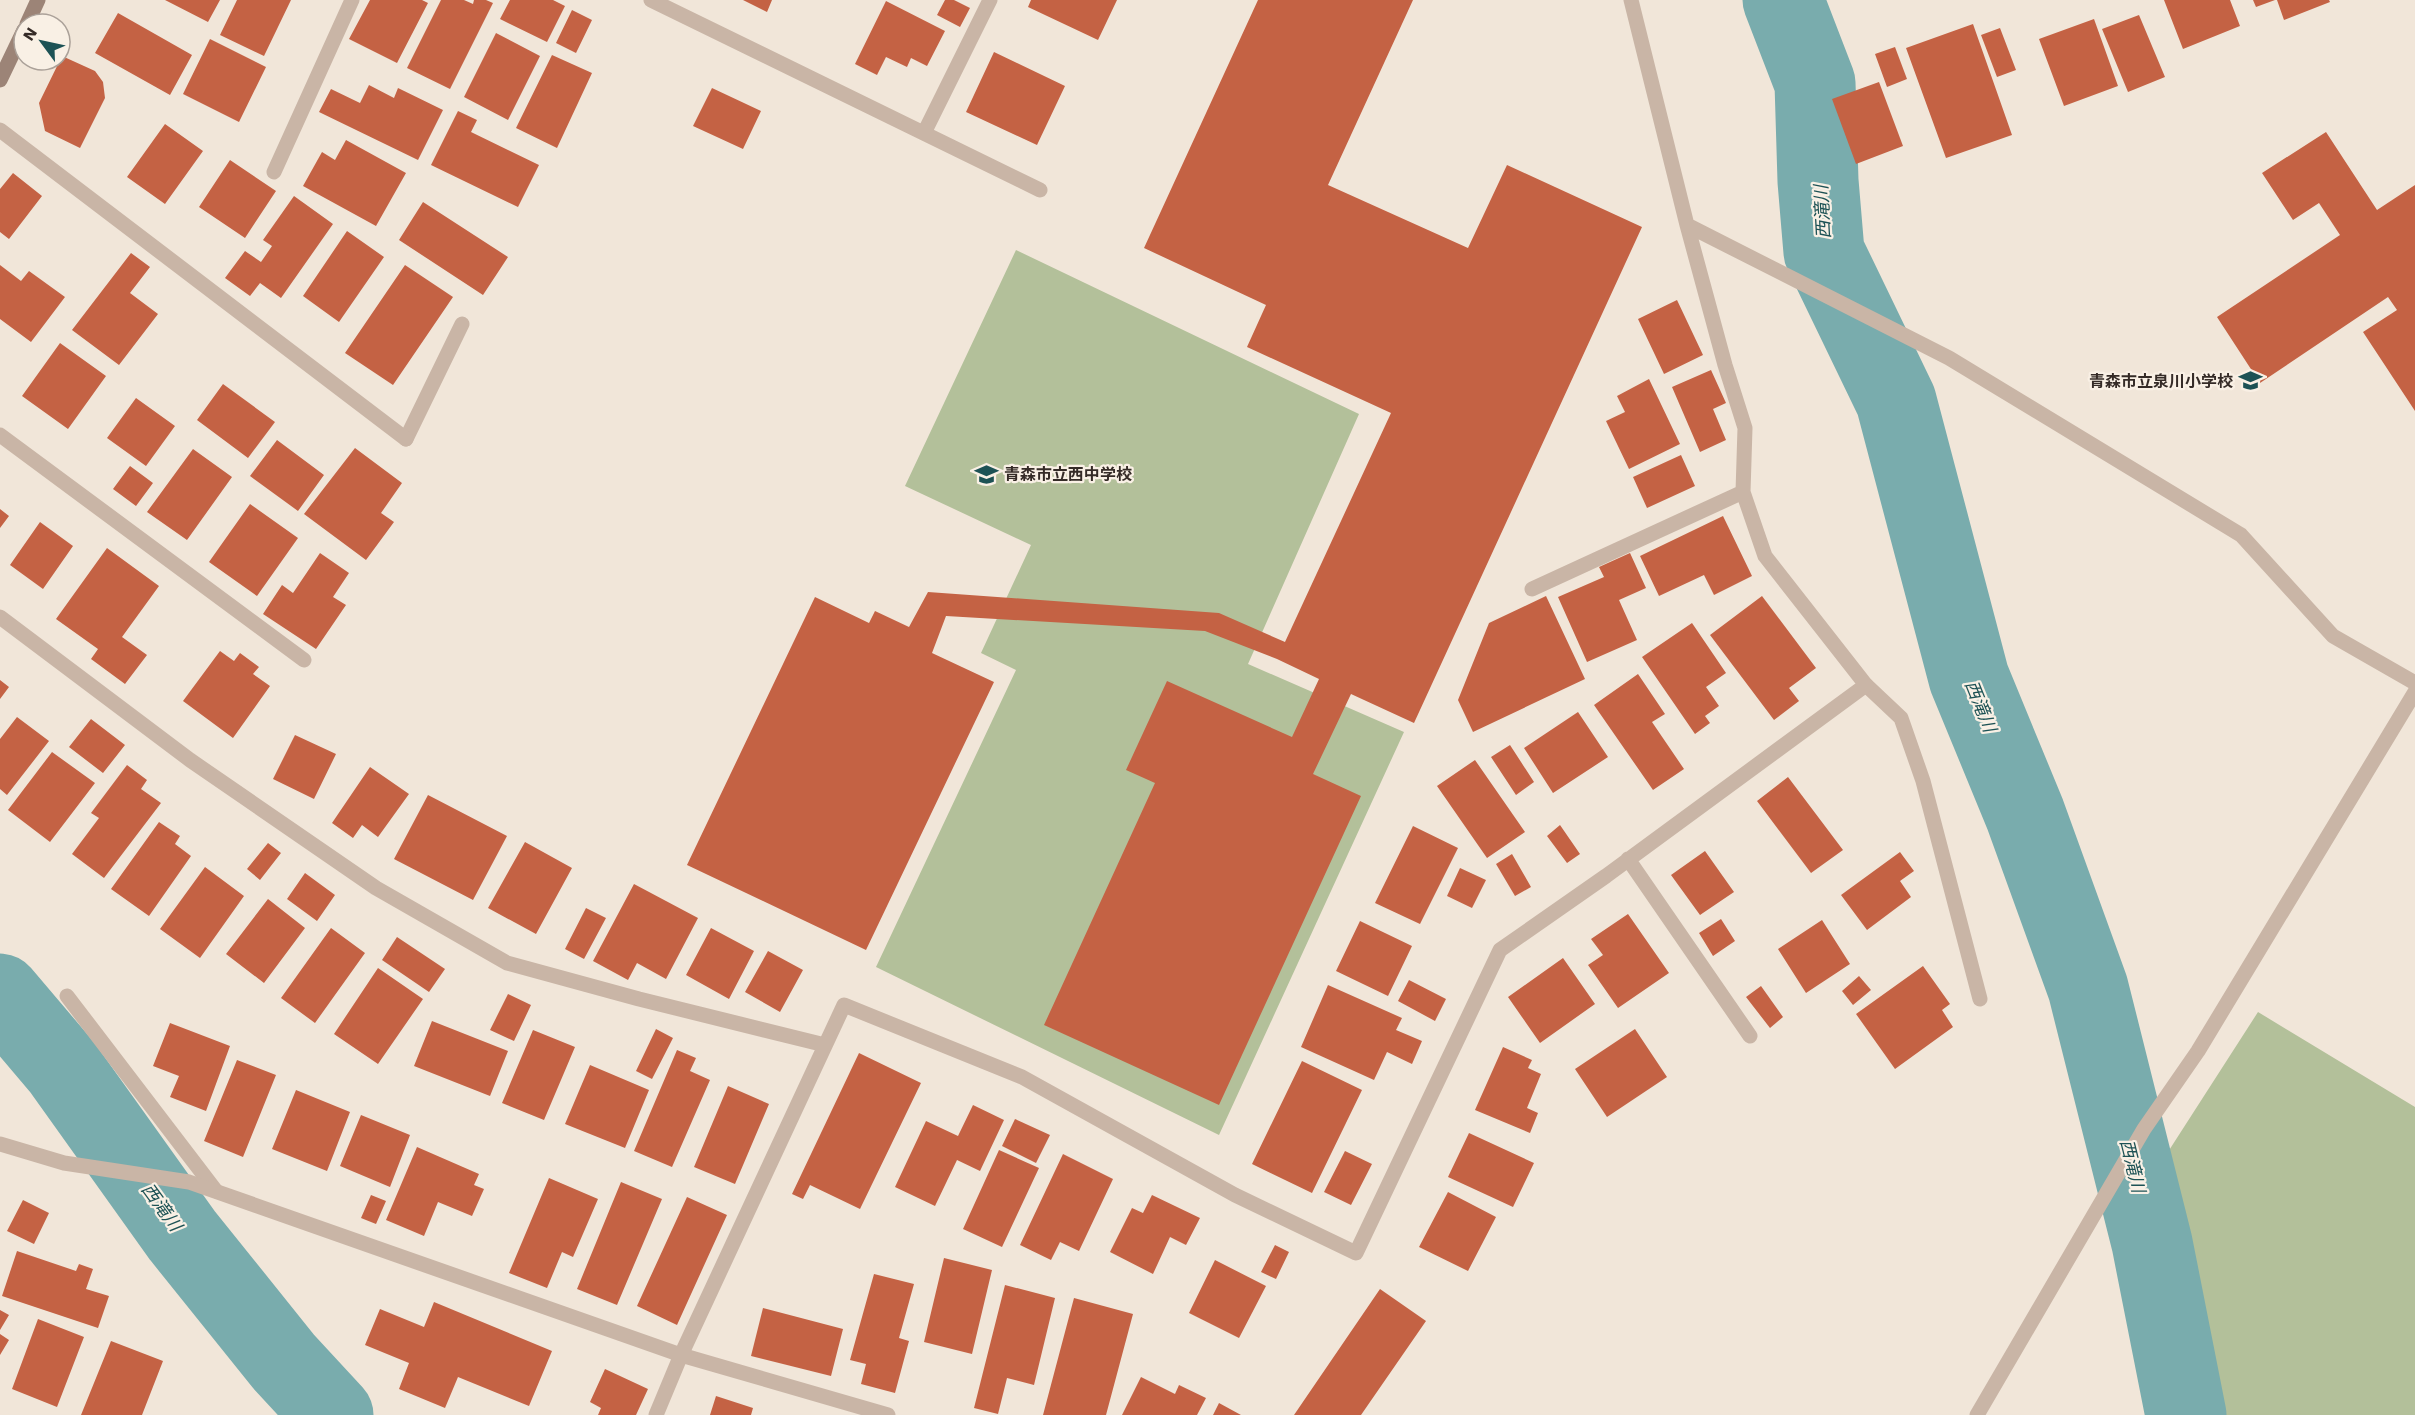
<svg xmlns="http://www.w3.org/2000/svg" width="2415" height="1415" font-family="'Work Sans','Noto Sans JP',sans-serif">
  <rect width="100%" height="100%" fill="#f1e6d9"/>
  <!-- green -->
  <path fill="#b3c09a" d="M1016,250l343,164 -111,250 156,68 -185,403 -343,-168 140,-297 -35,-17 50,-108 -126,-59z
    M2258,1012l157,95v308h-193l-3,-19 -53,-241z"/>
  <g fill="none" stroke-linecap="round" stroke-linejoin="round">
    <!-- river -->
    <path stroke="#79acad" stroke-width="81" d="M1783,0l32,83 3,98 6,71 72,149 73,277 56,136 63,174 64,255 34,172
      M0,994l62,73 120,168 102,127 49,53"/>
  </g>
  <!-- building -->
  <path fill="#c46244" d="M165,0h55l-12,22z
    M237,0h54l-27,56 -44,-21z
    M370,0h52l6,3 -31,60 -48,-24z
    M441,0h23l9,4 1,-4h12l7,3 -43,86 -43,-21z
    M510,0h43l12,6 -18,36 -47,-23z
    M743,0h29l-5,12z
    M945,0h9l16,8 -10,19 -23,-12z
    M1031,0h86l-19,40 -70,-33z
    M1258,0h155l-85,185 140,63 39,-83 135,62 -228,496 -63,-29 -38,80 48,22 -142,309 -175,-80 111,-242 -29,-13 41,-89 125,56 27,-58 -42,-20 -72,-28 -259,-15 -14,37 62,29 -128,268 -179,-85 128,-268 54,26 6,-12 34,16 19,-35 291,21 66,29 106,-229 -144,-66 19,-42 -122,-57z
    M2164,0h66l10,26 -57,23z
    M2253,0h22l-19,7z
    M2277,0h52l1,2 -46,18z
    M886,1l59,30 -18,35 -16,-8 -4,9 -21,-10 -9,18 -22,-11z
    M572,10l20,10 -16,33 -20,-10z
    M118,13l74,42 -22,40 -75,-42z
    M2139,15l26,62 -37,15 -26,-63z
    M2094,19l24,67 -54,20 -25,-67z
    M1973,24l39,111 -66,23 -40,-110z
    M2000,28l16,42 -19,7 -16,-42z
    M496,33l44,23 -32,64 -44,-23z
    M210,39l56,28 -27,55 -56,-28z
    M1895,47l12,32 -20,8 -12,-33z
    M994,52l71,34 -28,59 -71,-33z
    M552,55l40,18 -35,75 -41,-20z
    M62,56l33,15 8,11 2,16 -25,50 -35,-17 -6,-28z
    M1879,82l24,64 -47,18 -24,-65z
    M369,85l25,13 4,-10 45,22 -25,50 -99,-48 12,-23 29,14z
    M712,88l49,23 -18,38 -50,-23z
    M458,111l19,9 -6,12 68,33 -21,42 -87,-42z
    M165,124l38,27 -38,53 -38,-27z
    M2326,132l51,78 38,-25v226l-52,-79 34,-22 -9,-13 -128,86 -43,-66 123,-82 -21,-32 -26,17 -31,-47z
    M346,140l60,33 -30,53 -73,-40 19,-34 13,8z
    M230,160l46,31 -31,47 -46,-31z
    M13,173l29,23 -33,43 -9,-7v-43z
    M294,196l39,28 -52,74 -21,-15 -10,13 -25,-18 20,-27 16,11 11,-16 -9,-6z
    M423,202l85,55 -25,38 -84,-55z
    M347,231l37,26 -45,65 -36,-26z
    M131,253l19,14 -20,26 28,21 -39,51 -47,-35z
    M0,265l21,16 8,-10 36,26 -34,45 -31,-23z
    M405,265l48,32 -60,88 -48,-32z
    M1677,300l26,55 -39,19 -26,-55z
    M60,343l46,33 -38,53 -46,-33z
    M1711,370l15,33 -13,6 13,31 -26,12 -28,-65z
    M1649,379l31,65 -51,25 -23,-48 19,-9 -8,-16z
    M223,384l52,38 -27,36 -51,-38z
    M136,398l39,28 -29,40 -39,-28z
    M277,440l47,35 -26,36 -48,-35z
    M355,448l47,35 -21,30 13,9 -28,38 -62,-46z
    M193,449l39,28 -45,63 -40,-28z
    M1681,455l14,31 -48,22 -14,-31z
    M130,466l23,17 -17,23 -23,-17z
    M250,504l48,34 -41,58 -48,-34z
    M0,509l9,7 -9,12z
    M1723,516l29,60 -38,19 -10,-20 -45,21 -19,-40z
    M40,522l33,24 -30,43 -33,-24z
    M107,548l52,38 -37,51 25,18 -22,29 -34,-25 7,-10 -42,-30z
    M320,553l29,20 -16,24 13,8 -30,44 -53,-35 19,-29 11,8z
    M1630,553l16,35 -27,12 18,40 -50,22 -29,-65 46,-20 -5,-10z
    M1546,596l39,83 -112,53 -15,-32 31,-77z
    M1762,596l54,72 -27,20 10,13 -25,19 -64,-85z
    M1692,623l34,50 -20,14 13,19 -14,10 5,7 -15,11 -53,-77z
    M220,651l14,10 6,-8 19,14 -6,7 17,12 -37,52 -50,-37z
    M1638,674l27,40 -13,8 32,47 -31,21 -59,-85z
    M0,680l9,7 -9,12z
    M1578,712l30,45 -55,36 -29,-45z
    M17,717l32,24 -42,54 -7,-6v-50z
    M91,719l34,26 -22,28 -34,-26z
    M295,735l41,19 -22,45 -41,-20z
    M1510,745l24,37 -18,13 -25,-38z
    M52,752l43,31 -45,59 -42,-32z
    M1475,760l50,72 -38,26 -50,-72z
    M127,765l20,15 -6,9 20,14 -57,75 -32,-24 27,-36 -8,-5z
    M370,767l39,27 -31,43 -16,-12 -9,13 -21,-15z
    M1788,777l55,73 -32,23 -54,-72z
    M428,795l79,41 -34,64 -79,-41z
    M159,822l21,14 -5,8 16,12 -42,60 -38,-27z
    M1560,825l20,29 -13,9 -20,-27z
    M1413,826l45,22 -38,76 -45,-21z
    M525,842l47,26 -36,66 -48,-26z
    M268,843l13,10 -21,27 -13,-11z
    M1705,851l29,41 -34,23 -29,-40z
    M1900,852l14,19 -14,10 11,16 -44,33 -26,-35z
    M1512,854l19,33 -16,9 -19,-32z
    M205,867l39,29 -44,62 -40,-29z
    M1460,868l26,12 -14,28 -25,-12z
    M305,873l30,22 -18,26 -30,-22z
    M634,884l64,34 -32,61 -29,-16 -9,17 -35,-19z
    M268,899l37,29 -41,55 -38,-29z
    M586,908l20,10 -22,41 -19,-10z
    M1628,914l41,59 -51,35 -30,-43 15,-10 -12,-16z
    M1721,919l14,22 -22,15 -14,-23z
    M1822,920l28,44 -44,29 -28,-44z
    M1360,921l52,25 -24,50 -52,-25z
    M331,928l34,25 -50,70 -34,-25z
    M711,928l43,23 -25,48 -43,-24z
    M397,937l48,32 -16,23 -47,-32z
    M768,951l35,19 -23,42 -35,-20z
    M1563,958l32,46 -55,39 -32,-46z
    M1923,966l27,38 -8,6 11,17 -58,42 -39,-55z
    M378,968l45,31 -45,65 -44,-30z
    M1859,976l12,14 -18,15 -11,-14z
    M1409,980l37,19 -11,22 -37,-20z
    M1328,985l74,33 -6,12 26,11 -10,23 -25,-12 -13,28 -73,-33z
    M1761,986l22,31 -13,11 -24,-31z
    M508,994l23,11 -17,36 -24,-11z
    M432,1021l76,30 -18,45 -76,-30z
    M170,1023l60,23 -24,65 -36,-14 9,-21 -26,-10z
    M656,1029l17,9 -21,41 -16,-8z
    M1635,1029l32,48 -60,40 -32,-48z
    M533,1030l42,17 -31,73 -42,-17z
    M1503,1047l29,13 -4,8 13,6 -14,34 11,5 -8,20 -55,-23z
    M677,1050l19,8 -6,13 20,9 -38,87 -38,-16z
    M859,1053l62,30 -61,126 -50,-24 -7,14 -11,-5z
    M237,1060l39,15 -33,82 -39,-16z
    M1302,1061l60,29 -50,103 -60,-29z
    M590,1065l59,25 -24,58 -60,-24z
    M728,1086l41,18 -34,80 -41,-17z
    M296,1090l54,22 -23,59 -55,-22z
    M973,1105l31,15 -24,51 -23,-11 -22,46 -40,-19 31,-66 32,15z
    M361,1115l49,20 -20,52 -50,-21z
    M1015,1119l35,16 -14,28 -34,-17z
    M1469,1133l65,30 -21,44 -65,-30z
    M417,1147l62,27 -5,11 10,4 -12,27 -34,-14 -14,34 -38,-16z
    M999,1150l40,18 -37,79 -39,-18z
    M1345,1151l27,13 -21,41 -27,-13z
    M1063,1154l50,25 -34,72 -19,-9 -9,18 -31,-15z
    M549,1178l49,21 -25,58 -11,-5 -15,36 -38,-15z
    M621,1182l41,17 -45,106 -40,-16z
    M1448,1192l48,25 -28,54 -49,-24z
    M371,1195l15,6 -10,23 -15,-6z
    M1152,1195l48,23 -14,27 -16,-8 -17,37 -43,-22 22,-44 11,5z
    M687,1197l40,18 -50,110 -40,-19z
    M23,1200l26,13 -15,31 -27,-13z
    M1275,1245l14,7 -13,27 -15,-7z
    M17,1251l59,20 3,-7 14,5 -7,20 23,7 -11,32 -96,-32z
    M944,1258l48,12 -20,84 -48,-12z
    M1215,1260l51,26 -27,52 -50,-25z
    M874,1274l40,10 -15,54 10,3 -14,52 -34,-9 5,-20 -16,-4z
    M1005,1285l50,13 -21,87 -27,-7 -9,36 -24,-6z
    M1380,1289l46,32 -65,94h-67z
    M1074,1298l59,16 -27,101h-63z
    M434,1302l118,49 -23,55 -71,-29 -13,31 -46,-19 10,-26 -44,-18 15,-36 44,18z
    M763,1308l80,21 -12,47 -80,-20z
    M0,1310l9,5 -9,15z
    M38,1319l46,18 -27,70 -45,-18z
    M0,1334l9,6 -9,15z
    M111,1341l52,20 -21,54h-61z
    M605,1369l43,20 -12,26h-38l3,-7 -11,-6z
    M1141,1377l34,17 4,-9 27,13 -9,17h-75z
    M716,1396l37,12 -2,7h-41z
    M1219,1403l22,12h-28z"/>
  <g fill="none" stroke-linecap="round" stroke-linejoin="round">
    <!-- lane -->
    <path stroke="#c9b5a6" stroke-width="15" d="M406,439l56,-115
      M1866,685l35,33 22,63 57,218
      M67,996l149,195"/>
    <!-- street -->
    <path stroke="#c9b5a6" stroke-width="15" d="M651,0l389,190
      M0,130l406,309
      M924,133l66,-133
      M274,172l78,-172
      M1687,225l262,133 292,177 92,101 82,47
      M0,435l304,225
      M1532,589l211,-97
      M0,617l190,143 186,128 131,75 132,36 186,46
      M1628,859l122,177
      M0,1144l64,19 125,19 492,173 207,60
      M656,1415l25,-60 163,-350 178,72 213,118 121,58 144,-303 106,-74 260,-191 -101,-129 -22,-64 2,-64 -20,-63 -38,-140 -56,-225
      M1977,1415l167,-286 54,-78 217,-359"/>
    <!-- secondary -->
    <path stroke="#9c8477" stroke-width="15" d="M27,24l11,-24
      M0,80l24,-50"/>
  </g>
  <!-- icons -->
  <defs>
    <symbol id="school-bare" viewBox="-9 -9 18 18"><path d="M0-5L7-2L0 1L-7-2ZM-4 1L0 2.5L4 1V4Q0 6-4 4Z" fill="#1d5255" stroke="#f9f0e5" stroke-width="2.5" paint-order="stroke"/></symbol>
  </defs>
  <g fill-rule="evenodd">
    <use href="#school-bare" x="2234" y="364" width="33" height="33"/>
    <use href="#school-bare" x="970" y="458" width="33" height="33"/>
  </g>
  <g text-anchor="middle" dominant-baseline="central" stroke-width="4.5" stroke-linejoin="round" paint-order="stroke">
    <!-- poi labels -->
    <g font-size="16" font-weight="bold" fill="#352b27" stroke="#f9f0e5" text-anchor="end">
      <text x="2233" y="381">青森市立泉川小学校</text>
      <text x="1004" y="474" text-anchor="start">青森市立西中学校</text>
    </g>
    <!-- water labels -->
    <g font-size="18" font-style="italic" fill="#1d5255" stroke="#f9f0e5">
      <text transform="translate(1822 212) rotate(-93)">西滝川</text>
      <text transform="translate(1981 706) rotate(68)">西滝川</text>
      <text transform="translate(2133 1166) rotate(76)">西滝川</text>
      <text transform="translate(162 1207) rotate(54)">西滝川</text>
    </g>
  </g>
  <!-- north arrow -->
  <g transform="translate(42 42) rotate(303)"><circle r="28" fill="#f9f0e5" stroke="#aba199" stroke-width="1.5"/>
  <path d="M0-4.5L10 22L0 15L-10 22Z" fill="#1d5255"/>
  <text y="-9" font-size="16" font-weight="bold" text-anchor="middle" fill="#352b27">N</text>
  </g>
</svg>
